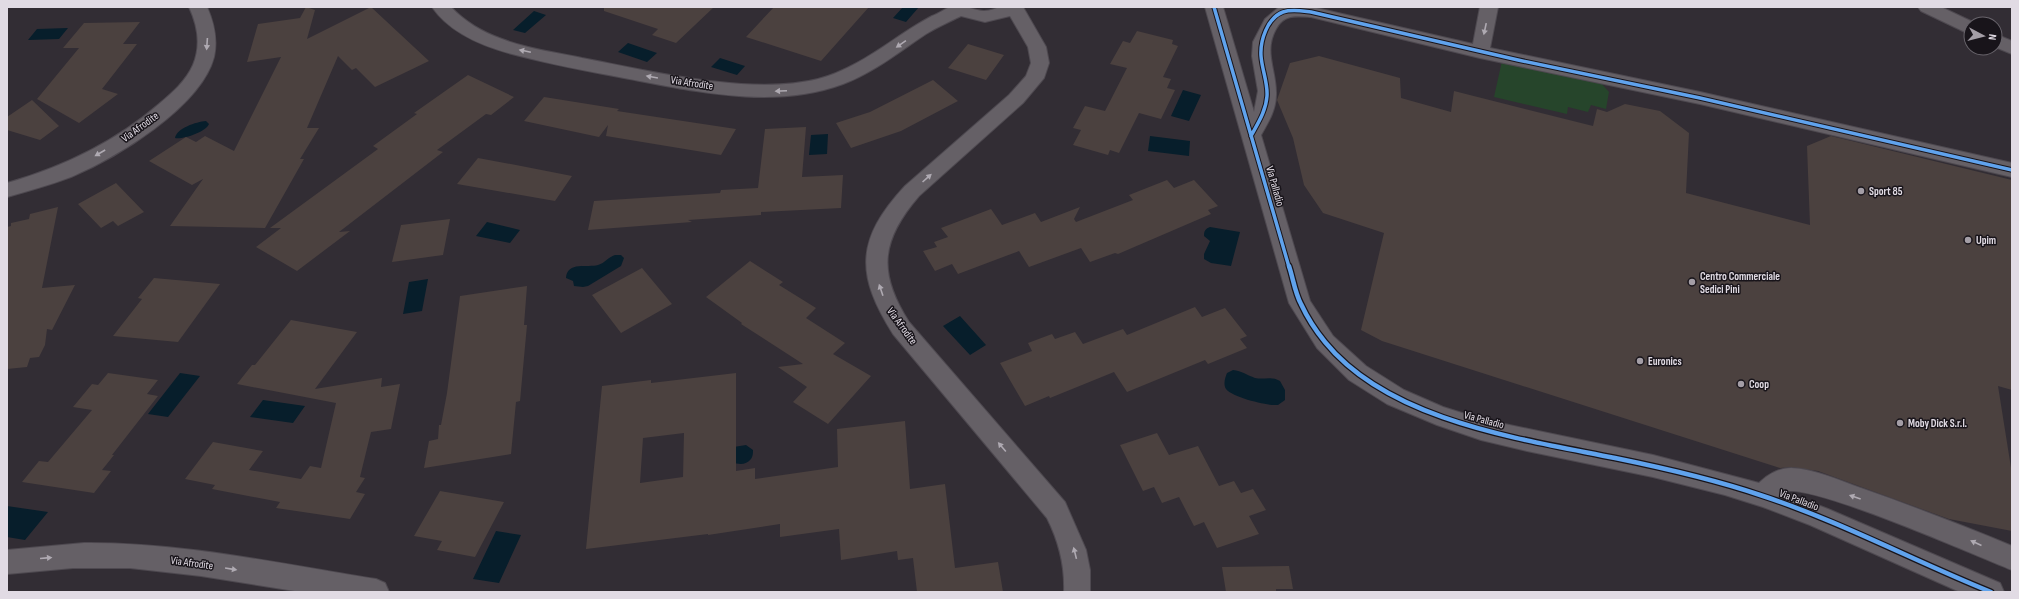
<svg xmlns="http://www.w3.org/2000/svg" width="2019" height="599" font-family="'Sofia Sans Condensed',sans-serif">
  <rect width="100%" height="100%" fill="#322d34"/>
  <!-- green -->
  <path fill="#26452b" d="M1502,61l100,23 7,8 -3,17 -15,-4 -3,7 -20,-5 -1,7 -73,-17z"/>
  <!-- water -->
  <path fill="#071e2b" d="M903,7h16l-13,15 -13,-4z
    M534,11l12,4 -21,18 -12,-3z
    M68,28l-9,11 -31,1 9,-11z
    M628,43l29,10 -10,9 -29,-10z
    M720,58l25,8 -8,9 -26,-8z
    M1183,90l18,5 -12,26 -18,-5z
    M206,121l3,3c-3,8 -27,16 -34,14 2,-10 21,-16 31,-17z
    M828,134l-1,20 -18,1 2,-20z
    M1150,136l40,5 -1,15 -41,-5z
    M487,222l33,8 -10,13 -34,-7z
    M1210,227l30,5 -9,34 -20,-3 -7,-4v-5l6,-13 -6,-5c0,-5 1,-7 6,-9z
    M615,255h6l3,3 -3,8 -33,20 -5,1 -9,-1 -1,-5 -7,-3c1,-17 22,-10 32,-13 7,-2 10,-8 17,-10z
    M428,279l-6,32 -19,3 6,-32z
    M960,316l26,29 -16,10 -27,-29z
    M1233,370c9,1 14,5 22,8 9,2 16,-2 25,3l5,9v10l-7,5h-6c-10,-1 -40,-8 -46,-16 -3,-5 -1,-11 1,-16z
    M180,373l20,3 -32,41 -20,-3z
    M263,400l42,6 -12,17 -43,-6z
    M746,445l7,5c0,3 0,6 -2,9 -10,13 -31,-3 -42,-8z
    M7,506l41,6 -23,28 -18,-3z
    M496,531l25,4 -22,48 -26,-4z"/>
  <!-- building -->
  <path fill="#4b413f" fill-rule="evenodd" d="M306,7l9,3 -8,29 64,-32 58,54 -54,26 -19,-19 -4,2 -14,-14 -31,72h12l-19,31h4l-39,69 -95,-2 33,-47 -11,6 -43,-24 37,-24 10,5 9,-6 29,15 47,-94 -34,5 11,-38 42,-6z
    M604,7h110l-38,36 -24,-8 6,-6 -54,-18z
    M774,7h95l-48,54 -75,-24z
    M140,22l-17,22h14l-35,45 16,5 -39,29 -42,-24 42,-51h-16l21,-25z
    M1137,31l36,9 -1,4 6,2 -15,31 8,2 -4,9 8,2 -14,29 -22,-6 -20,40 -9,-3 -2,5 -35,-10 8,-15 -8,-2 12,-22 20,5 22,-43 -17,-4 13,-23 7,2z
    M968,44l36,11 -18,25 -38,-12z
    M1319,56l81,22 1,20 50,14 3,-21 139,35 4,-17 10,3 18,-8 35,7 29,22 -3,60 124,32 -3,-79 24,-10 181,44v210l-14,-4 14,88v57l-63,-12 -131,-48 -27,-4 -11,1 -398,-127 -21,-11 23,-97 -61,-20 -19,-28 -11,-47 -16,-38 13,-37z
    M468,75l46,22 -23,18 -5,-1 -49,36 6,2 -104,80 11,-1 -53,40 -41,-24 25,-19h-11l108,-79 -5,-3 44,-32 -3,-1z
    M933,80l25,21 -57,30 -50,17 -15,-25 34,-11z
    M544,97l75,12 -2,2 119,18 -15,26 -115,-19 2,-11 -9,12 -75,-16z
    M32,100l27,26 -19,14 -33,-10v-13z
    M806,127l-4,50 41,-2 -2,33 -80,4v3l-73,5 4,2 -104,8 6,-29 126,-8 1,-3 37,-2 7,-59z
    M478,158l38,7 56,11 -17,25 -98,-17z
    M1167,180l7,8 20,-8 24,26 -10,4 3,4 -93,40 -3,-1 -25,9 -9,-14 -52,19 -10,-16 -61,23 -6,-10 -17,7 -12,-20 14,-4 -3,-5 14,-5 -7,-9 50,-19 11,16 33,-12 6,9 39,-15 -6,12 2,3 57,-22 -4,-5z
    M116,183l28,29 -26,14 -5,-5 -12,7 -23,-24z
    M58,207l-16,81 33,-3 -23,45 -5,-1 -2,16 -6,12 -9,1 -3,9 -20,2v-142l4,-1v-3l18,-4 1,-5z
    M450,219l-7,36 -51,7 9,-37z
    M750,261l33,21 -4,3 37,23 -10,10 39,25 -12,11 38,22 -43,48 -35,-22 14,-15 -29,-20 25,-3 -62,-40 1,-1 -36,-26z
    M642,268l30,36 -51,29 -29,-38z
    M154,278l66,6 -42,58 -65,-6 29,-37 -4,-1z
    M527,286l-3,39h3l-7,76 -4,1 -5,52 -87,14 5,-27 9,-2 1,-14h2l6,-32 13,-97z
    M1195,307l7,10 23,-9 22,28 -7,3 7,9 -39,16 -3,-4 -78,32 -13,-20 -64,26 -1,-2 -24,10 -25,-43 32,-12 -4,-8 24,-9 3,5 20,-7 8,12 40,-15 4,6z
    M291,320l66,12 -42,57 67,-11 -1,9 19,-3 -9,45 -20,3 -11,45 5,1 -9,14 9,2 -15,25 -74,-11 4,-6 -68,-13 3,-4 -30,-6 28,-37 50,9 -14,19 52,9 9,-13 11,2 15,-65 -99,-19 15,-19h3z
    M108,373l50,7 -11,14 11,2 -46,59h2l-12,15 9,1 -17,22 -72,-11 17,-21 9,1 44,-52 -19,-3 19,-23 6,1z
    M736,373v98l19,-3v11l83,-12 -1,-38 68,-8 5,68 35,-5 10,84 43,-6 5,30h-86l-4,-34 -15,2 -1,-9 -56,9 -2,-31 -59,8v-13l-72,11v-1l-122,15 16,-163 49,-6v3zM684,433l-1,44 -43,6 3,-45z
    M1157,433l12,22 29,-9 21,40 15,-5 7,12 12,-4 13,21 -17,6 10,18 -42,14 -13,-26 -10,4 -15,-29 -17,6 -8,-16 -11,4 -23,-46z
    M440,491l64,11 -29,55 -38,-7 5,-9 -28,-5z
    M1289,566l4,23h-17v3h-50l-4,-25z"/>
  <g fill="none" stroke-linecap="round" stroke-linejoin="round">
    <defs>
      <path id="street" d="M189,7h18c7,16 11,32 7,50 -13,50 -98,101 -143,120 -21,8 -43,14 -64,20v-14c56,-16 108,-41 152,-79 13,-11 27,-23 34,-39 8,-19 5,-39 -4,-58z
        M432,7h19c14,15 31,25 51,32 25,10 53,13 80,19 68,13 169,38 236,21 43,-11 76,-43 114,-63 6,-2 14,-8 19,-9 11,-3 22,3 33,4 7,0 11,-3 17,-4 7,-1 15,0 22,0l23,40 3,16 -5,15 -21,25 -104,93c-38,44 -42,76 -10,126l156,180 21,48 4,20v22h-26c1,-27 -5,-50 -17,-74l-154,-184c-38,-60 -37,-95 12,-148l104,-91 17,-19 5,-13 -3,-16 -18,-31 -25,6 -24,-6c-12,6 -24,11 -35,18 -27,18 -53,39 -83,50 -70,26 -148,7 -219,-6 -37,-7 -75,-14 -112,-24 -30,-8 -62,-21 -80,-47z
        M1205,7h18l31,105 4,-21 -6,-35 1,-14 12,-23 13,-11 34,-1 161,37 7,-37h18l-8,41 210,44 312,71v14l-312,-73 -220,-46 -169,-41c-15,-1 -27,-3 -35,12 -13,23 1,42 0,66 0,15 -8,28 -15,40l49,166 23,35 33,30 38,24 39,17 38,12 172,36 106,28c8,-8 20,-15 32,-15 24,1 48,12 70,20 51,18 101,37 151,58v24c-33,-13 -205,-89 -228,-78l44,17 172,74 4,9h-44l-150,-67 -47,-18 -38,-12 -72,-18 -126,-26 -46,-11 -44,-15 -50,-21 -38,-24 -32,-32 -28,-45z
        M1918,7h23l36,17h-6v9l-6,-1 -44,-21z
        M1995,34l17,7v13l-17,-7z
        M84,543c98,-1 196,21 292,36l9,4 4,9h-88l-100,-16 -71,-8h-57l-66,6v-24z"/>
    </defs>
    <!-- street casing -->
    <use href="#street" stroke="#4e4950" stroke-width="2"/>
    <!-- street -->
    <use href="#street" fill="#656066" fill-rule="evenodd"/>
    <defs>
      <path id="cycleway-far1" d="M1214,7l75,260
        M1251,136c7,-13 15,-25 16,-40 1,-13 -5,-26 -6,-40 -1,-15 6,-38 22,-44 9,-3 19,-1 28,0l207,48 182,38 312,72"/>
      <path id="cycleway" d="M1289,266c4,12 6,27 12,38 6,13 15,27 24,38 64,79 196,97 290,116 49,10 98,21 145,37 80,26 154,66 231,97"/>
    </defs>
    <!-- cycleway-far1 casing -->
    <use href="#cycleway-far1" stroke="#18141a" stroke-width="5.5"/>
    <!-- cycleway casing -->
    <use href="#cycleway" stroke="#18141a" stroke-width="7"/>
    <!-- cycleway-far1 -->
    <use href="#cycleway-far1" stroke="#60a3ed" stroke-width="3.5"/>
    <!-- cycleway -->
    <use href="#cycleway" stroke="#60a3ed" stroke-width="4.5"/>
  </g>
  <!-- one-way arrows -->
  <defs><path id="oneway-solid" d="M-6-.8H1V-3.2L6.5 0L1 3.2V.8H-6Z"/></defs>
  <g fill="#afaab2">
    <use href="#oneway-solid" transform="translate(1485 29) rotate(102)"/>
    <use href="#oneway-solid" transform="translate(207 44) rotate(94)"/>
    <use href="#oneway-solid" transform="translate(901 44) rotate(145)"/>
    <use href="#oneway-solid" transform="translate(525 51) rotate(-168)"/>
    <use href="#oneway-solid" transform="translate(652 77) rotate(-170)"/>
    <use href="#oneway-solid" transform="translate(781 91) rotate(177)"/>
    <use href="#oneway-solid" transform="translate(100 153) rotate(150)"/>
    <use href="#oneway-solid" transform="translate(927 178) rotate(-42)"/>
    <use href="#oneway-solid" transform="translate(881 290) rotate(-109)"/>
    <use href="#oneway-solid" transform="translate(1002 447) rotate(-130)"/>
    <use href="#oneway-solid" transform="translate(1855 497) rotate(-161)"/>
    <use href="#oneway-solid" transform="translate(1976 543) rotate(-156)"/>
    <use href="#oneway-solid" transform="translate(1075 553) rotate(-104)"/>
    <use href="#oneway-solid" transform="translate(46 558) rotate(-5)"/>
    <use href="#oneway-solid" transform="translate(231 569) rotate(9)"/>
  </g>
  <!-- markers -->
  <g fill="#a49ea6" stroke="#18141a" stroke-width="1.5">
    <circle cx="1861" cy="191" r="4"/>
    <circle cx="1968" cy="240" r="4"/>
    <circle cx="1692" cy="282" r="4"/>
    <circle cx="1640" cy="361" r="4"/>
    <circle cx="1741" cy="384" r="4"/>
    <circle cx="1900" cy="423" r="4"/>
  </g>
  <g text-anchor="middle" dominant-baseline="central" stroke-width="3" stroke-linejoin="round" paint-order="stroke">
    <!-- street labels -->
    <g font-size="11" fill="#e1dbe4" stroke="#18141a">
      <text transform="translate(692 83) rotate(9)">Via Afrodite</text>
      <text transform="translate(140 127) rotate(-36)">Via Afrodite</text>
      <text transform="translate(1275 186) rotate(74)">Via Palladio</text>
      <text transform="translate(902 326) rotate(54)">Via Afrodite</text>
      <text transform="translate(1484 420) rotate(15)">Via Palladio</text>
      <text transform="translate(1799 500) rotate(21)">Via Palladio</text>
      <text transform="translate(192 563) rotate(8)">Via Afrodite</text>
    </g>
    <!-- poi labels -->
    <g font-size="11" font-weight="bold" fill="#e1dbe4" stroke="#18141a" text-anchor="start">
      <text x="1869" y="191">Sport 85</text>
      <text x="1976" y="240">Upim</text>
      <text x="1700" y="276">Centro Commerciale<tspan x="1700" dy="13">Sedici Pini</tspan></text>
      <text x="1648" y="361">Euronics</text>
      <text x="1749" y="384">Coop</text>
      <text x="1908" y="423">Moby Dick S.r.l.</text>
    </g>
  </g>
  <!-- border -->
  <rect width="2019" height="599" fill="none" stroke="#e1dbe4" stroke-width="16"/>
  <!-- north arrow -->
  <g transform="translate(1983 36) rotate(97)"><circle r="19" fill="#18141a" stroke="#68646b"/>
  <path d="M0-3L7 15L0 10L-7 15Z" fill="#a49ea6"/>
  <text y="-6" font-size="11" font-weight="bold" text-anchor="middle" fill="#e1dbe4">N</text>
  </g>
</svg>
